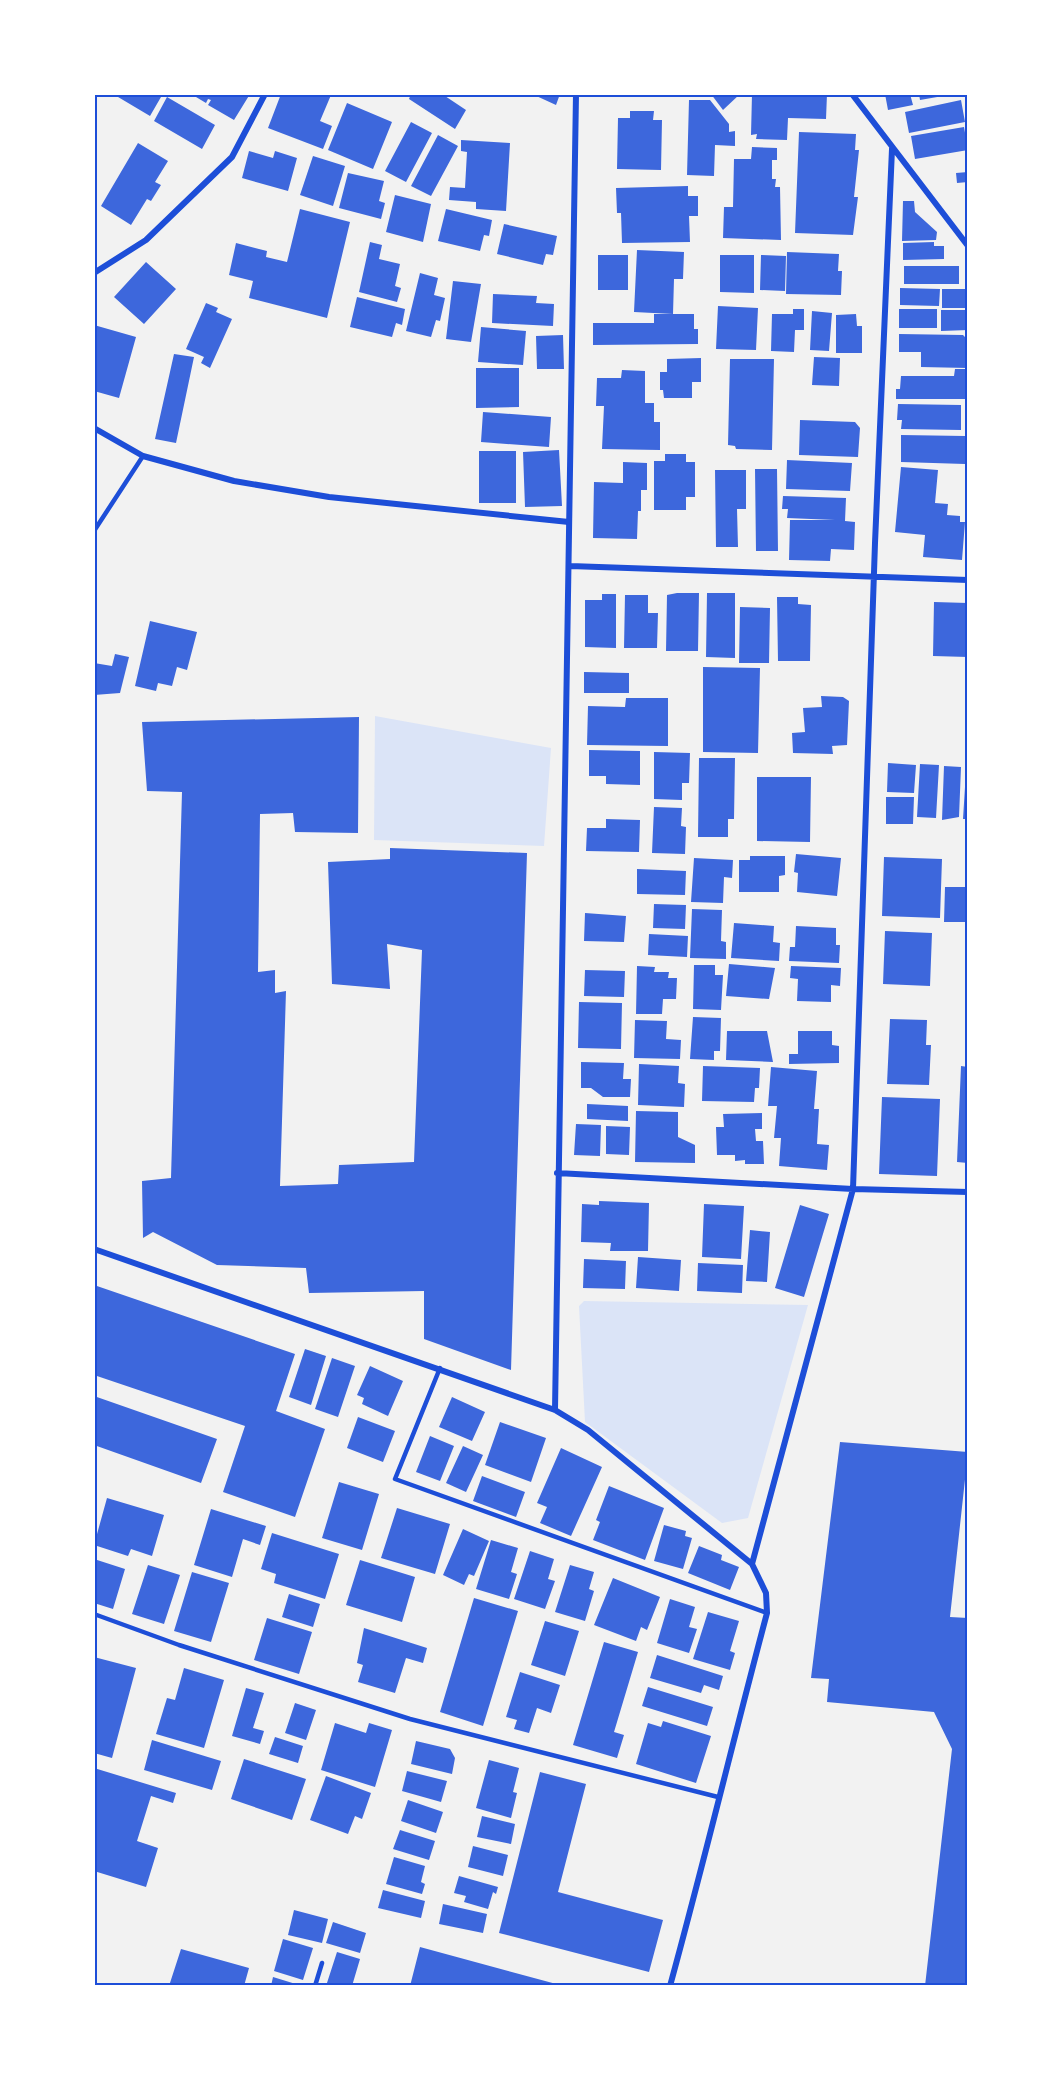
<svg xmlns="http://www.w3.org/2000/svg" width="1062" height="2080" font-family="'Fira Sans',sans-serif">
  <rect width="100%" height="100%" fill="#f2f2f2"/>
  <!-- green -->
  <path fill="#dbe4f7" d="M375,716l176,32 -7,98 -170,-6z
    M584,1301l224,4 -60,213 -26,5 -137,-101 -6,-116z"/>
  <!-- building -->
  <path fill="#3d67dc" d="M113,94h43l5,3 -11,19z
    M191,94h59l-16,26 -26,-15 3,-5 -3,-1 -2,4z
    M281,94l50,1 -11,26 12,5 -9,23 -55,-21z
    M411,94h31l24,16 -11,19 -46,-30z
    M532,94h28l-4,11z
    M711,94h29l-17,16z
    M752,94h75l-1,25 -38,-1 -1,22 -31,-1 1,-5 -6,1z
    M885,94h25l3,11 -25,5z
    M919,94h24v2l-23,4z
    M167,97l48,28 -13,24 -48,-28z
    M689,100h21l19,24v8l6,-1v15l-20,-1 -1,31 -27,-1z
    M961,100l4,22 -56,11 -4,-21z
    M347,103l45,19 -19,47 -45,-19z
    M630,111h24l-1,9h9l-1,50 -44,-1 1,-51h12z
    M411,122l21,11 -26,49 -21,-11z
    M964,127l4,23 -53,9 -4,-23z
    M799,132l57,2 -1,16h4l-5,47h4l-5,38 -58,-2z
    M438,135l20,11 -27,50 -20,-10z
    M461,140l49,3 -4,68 -30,-2v-7l-27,-2 1,-13 15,1 2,-36 -6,-1z
    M138,143l30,18 -13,21 6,3 -10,16 -4,-2 -16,26 -30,-19z
    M752,147l25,1v12h-5v19h4l-1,8h5l1,53 -58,-2 1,-31h9l1,-48h17z
    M249,151l24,7 2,-7 22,7 -9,33 -46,-13z
    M313,156l32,10 -12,40 -33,-11z
    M968,172v10l-11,1 -1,-10z
    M348,173l36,8 -5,20 6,2 -4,16 -42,-11z
    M688,186v10h10v20h-9l1,26 -68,1 -1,-30h-4l-1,-25z
    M395,195l36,9 -8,38 -37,-10z
    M903,201h11l1,11 22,20 -1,8 -34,1z
    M300,209l50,13 -23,96 -78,-20 4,-17 -24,-6 7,-32 31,8 -1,6 21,5z
    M446,209l46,11 -3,16 -5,-1 -4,16 -42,-10z
    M504,224l53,12 -4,19 -7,-1 -3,11 -46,-11z
    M370,242l12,3 -3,14 21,5 -5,22 6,2 -4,14 -38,-10z
    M934,242v4h10v13l-41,1v-17z
    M637,250l47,2 -1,27h-9l-1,35 -39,-2z
    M787,252l52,2 -1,17h4l-1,24 -55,-1z
    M598,255h30v35h-30z
    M720,255h34v38l-34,-1z
    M761,255l25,1 -1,35 -25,-1z
    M146,262l30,27 -32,35 -30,-27z
    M904,266h55v18h-55z
    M420,273l18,5 -4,17 11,3 -5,23 -4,-1 -5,17 -25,-6z
    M453,281l28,3 -10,58 -25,-3z
    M900,288l40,1 -1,17 -39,-1z
    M942,289h26v19h-26z
    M493,294l44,2 -1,7 18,1 -1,22 -61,-3z
    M357,297l48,12 -3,16 -6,-2 -4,14 -42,-10z
    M206,303l12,5 -2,4 16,7 -22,49 -9,-5 3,-6 -18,-8z
    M718,306l40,2 -2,42 -40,-1z
    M793,309h11v21h-9l-1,22 -23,-1 1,-37h21z
    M899,309h38v19h-38z
    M941,310h27v20l-27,1z
    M812,311l20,2 -3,38 -19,-1z
    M654,314h40v15h4v15l-105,1v-22h61z
    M856,314l1,12h5v27h-26v-38z
    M94,325l42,12 -17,61 -25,-7z
    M481,327l45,4 -3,34 -45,-3z
    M899,334l64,1 3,3 2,30 -47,-1v-15h-22z
    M563,335l1,34h-27l-1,-33z
    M174,354l20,3 -18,86 -21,-4z
    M814,357l26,1 -1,28 -27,-1z
    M701,358v24h-9v16h-28l-1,-8h-3v-18h7v-13z
    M730,359h44l-2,91 -36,-1 -1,-3 -7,-1z
    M476,368h43v39l-43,1z
    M955,369h13v30h-72v-10h4l1,-13h53z
    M622,370l23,1v32h9v19h6v28l-58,-1 2,-43h-8l1,-28h24z
    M898,404l63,1v25l-60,-1 1,-9h-5z
    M483,412l68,5 -2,30 -68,-5z
    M800,420l55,2 5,6 -2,29 -59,-2z
    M901,435l64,1v28l-64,-2z
    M559,450l3,56 -37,1 -2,-55z
    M479,451h37v52h-37z
    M665,454h21v8h9v35h-9v13h-32v-49h11z
    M787,460l65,3 -2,28 -64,-2z
    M623,462l24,1v27h-6v21h-3l-1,28 -44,-1 1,-56 29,1z
    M901,467l37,3 -3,33 13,1 -1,11 13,1v6h5l-3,38 -39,-3 2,-22 -30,-3z
    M755,469h22l1,82h-22z
    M715,470h31v39h-9l1,38h-22z
    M783,496l63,2 -1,23 10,1 -1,28 -23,-1 -1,12 -41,-1 1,-40h45l-48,-2 1,-9h-6z
    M677,593h22l-1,58h-32l1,-56z
    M707,593h28v65l-29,-1z
    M602,594h14v54l-31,-1v-47h17z
    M625,595h23v18h10l-1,35h-33z
    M777,597h21v7l13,1 -1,56h-32z
    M934,602l34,1v54l-35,-1z
    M740,607l30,1 -1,55h-30z
    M150,621l47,11 -10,38 -10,-3 -5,19 -14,-3 -2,8 -21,-5z
    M115,654l14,3 -9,36 -26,2v-32l18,3z
    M703,667l57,1 -2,85 -55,-1z
    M584,672l45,1v20h-45z
    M821,696l22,1 6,4 -2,44 -15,1 1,8 -40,-1 -1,-20 13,-1 -2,-24 19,-1z
    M626,698h42v48l-81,-1 1,-39 37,1z
    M359,717l-1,116 -63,-1 -2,-19 -33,1 -2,158 17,-2v23l11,-2 -6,195 58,-2 1,-19 75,-3 8,-212 -35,-6 3,45 -58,-5 -4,-122 62,-3v-11l137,5 -16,517 -87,-31v-48l-115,2 -3,-25 -89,-3 -64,-33 -10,6 -1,-57 29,-3 11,-386 -35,-1 -5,-69z
    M589,750l51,1v34l-34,-1v-8h-17z
    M654,752l36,1 -1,30h-7v17l-28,-1z
    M699,758h36l-1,61h-6v18h-30z
    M888,763l28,2 -2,28 -27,-1z
    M920,764l19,1 -3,53 -19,-1z
    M944,766l17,1 -2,50 -17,3z
    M966,771h2v48h-5z
    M757,777h54l-1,65 -53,-1z
    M886,797h28l-1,27h-27z
    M654,807l28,1 -1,18 5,1 -1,27 -33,-1z
    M606,819l34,1 -1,32 -53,-1 1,-23h19z
    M796,854l45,4 -4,38 -40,-4 1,-19 -4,-1z
    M750,856h35v19l-6,1v16h-40v-32h11z
    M884,857l58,2 -2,59 -58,-2z
    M694,858l39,2 -1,18 -8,-1 -1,26 -32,-1z
    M637,869l49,2 -1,24 -48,-1z
    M945,887h23v35h-24z
    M654,904l32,1 -1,24 -32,-1z
    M692,909l30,1 -1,31 5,1v17l-36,-1z
    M585,913l41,3 -2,26 -40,-1z
    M734,923l40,3 -1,16 7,1 -1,18 -48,-3z
    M796,926l40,2v17h4l-1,18 -50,-2 1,-14h5z
    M885,931l47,2 -2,53 -47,-2z
    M649,934l39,2 -1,21 -39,-2z
    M729,964l46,4 -6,31 -43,-3z
    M694,965h21v10h8l-2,35 -28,-1z
    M637,966l18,1 -1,5h15l-1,6h9l-1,21h-13l-1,15h-26z
    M791,966l50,2 -1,18 -9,-1v17l-34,-1 1,-22 -8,-1z
    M585,970l40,1 -1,26 -40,-1z
    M579,1002l43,1 -1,46 -43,-1z
    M693,1017l28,1 -1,33h-6v9l-24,-1z
    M890,1019l37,1 -1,25h5l-2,40 -42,-1z
    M635,1020l32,1 -1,18 15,1 -1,19 -46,-1z
    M727,1031h40l6,31 -47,-2z
    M798,1031h34v14l7,1v17l-50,1v-10h9z
    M581,1062l43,1 -1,16h8l-1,18h-27l-12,-9h-10z
    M639,1064l40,2 -1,17 7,1 -1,23 -46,-2z
    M703,1066l57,2 -1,20h-4l-1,14 -52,-1z
    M961,1066l7,1v96l-11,-1z
    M771,1067l46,4 -3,38h5l-2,35 12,1 -2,25 -48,-4 2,-28h-7l3,-32h-9z
    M882,1097l58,2 -3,77 -58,-2z
    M587,1104l41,2v15l-41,-2z
    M636,1111l42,1v25l17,8v18l-60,-1z
    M762,1113v16h-7l1,12h7l1,23h-19v-4l-10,1v-6h-18l-1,-28h8l-1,-13z
    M576,1124l25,1 -1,31 -26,-1z
    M606,1126l24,1 -1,28 -23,-1z
    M599,1201l50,2 -1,48h-38l1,-8 -30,-1 1,-38 17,1z
    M704,1204l40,2 -3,53 -39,-2z
    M800,1205l29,9 -25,83 -29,-9z
    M750,1230l20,2 -3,50 -21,-1z
    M638,1257l43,3 -2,31 -43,-3z
    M584,1259l42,2 -1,28 -42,-1z
    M698,1263l45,2 -1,28 -45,-2z
    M94,1285l201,69 -19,57 49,18 -30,88 -72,-25 22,-66 -151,-51z
    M305,1349l21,7 -15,49 -22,-8z
    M332,1358l23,8 -17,51 -23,-8z
    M370,1366l33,15 -15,35 -26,-12 2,-6 -7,-3z
    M94,1396l123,43 -16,44 -107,-38z
    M452,1397l33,15 -13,29 -33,-14z
    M358,1417l37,14 -12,31 -36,-14z
    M500,1422l46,16 -15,44 -46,-17z
    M430,1436l24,10 -14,35 -24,-9z
    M840,1442l128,10 -18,165 18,1v368h-43l27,-237 -18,-37 -107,-10 2,-23 -18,-1z
    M463,1446l20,9 -17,37 -20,-9z
    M561,1448l41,19 -31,69 -31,-13 7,-16 -10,-4z
    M482,1476l43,16 -9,25 -43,-16z
    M339,1482l40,12 -17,56 -40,-12z
    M609,1486l55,22 -19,52 -52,-20 7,-18 -4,-2z
    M107,1498l57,17 -12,41 -21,-7 -3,7 -34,-11z
    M397,1508l53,16 -15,50 -54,-16z
    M211,1509l55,17 -6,19 -17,-6 -11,38 -38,-12z
    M664,1525l22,6 -1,5 7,2 -9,31 -29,-8z
    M463,1529l26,12 -15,35 -5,-2 -5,11 -21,-10z
    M272,1533l67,21 -14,45 -51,-16 2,-9 -15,-5z
    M491,1540l27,8 -7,24 6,2 -8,25 -33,-10z
    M699,1546l23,9 -1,5 18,7 -9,23 -42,-17z
    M530,1551l24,8 -6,20 7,2 -10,28 -31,-10z
    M94,1559l31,10 -12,40 -19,-6z
    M360,1560l55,17 -13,45 -56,-17z
    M148,1565l32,10 -16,49 -32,-10z
    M570,1565l24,7 -5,17 5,2 -9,30 -30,-9z
    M192,1572l37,11 -18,59 -37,-11z
    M613,1578l47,19 -13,33 -6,-3 -5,14 -42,-16z
    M289,1594l31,10 -7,23 -31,-10z
    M474,1598l44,13 -35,115 -43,-14z
    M670,1599l25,8 -6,20 8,2 -8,24 -32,-10z
    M708,1612l31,9 -9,30 5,2 -5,17 -37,-11z
    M267,1618l45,14 -13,42 -45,-14z
    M545,1621l34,10 -14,45 -34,-11z
    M364,1628l63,20 -4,15 -17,-5 -11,35 -37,-11 5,-17 -6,-2z
    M604,1642l34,10 -24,80 10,3 -7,23 -44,-13z
    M657,1655l66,21 -4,14 -15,-5 -3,8 -51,-15z
    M94,1657l42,11 -24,90 -18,-5z
    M184,1668l40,12 -20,68 -48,-14 11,-36 8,2z
    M520,1672l40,13 -9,28 -14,-5 -8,25 -15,-4 3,-9 -11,-3z
    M648,1687l65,20 -6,19 -65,-20z
    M246,1688l18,5 -11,35 11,3 -4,13 -28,-8z
    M295,1703l21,7 -10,30 -21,-7z
    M663,1721l48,15 -15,47 -60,-19 12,-41 13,4z
    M335,1723l31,10 3,-10 23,7 -17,57 -54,-17z
    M275,1737l28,9 -5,17 -29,-9z
    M152,1740l69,21 -9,29 -68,-20z
    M416,1741l34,8 5,9 -3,16 -41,-10z
    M244,1759l62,20 -14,41 -61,-21z
    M489,1760l30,8 -6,24 4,1 -6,25 -35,-10z
    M94,1768l82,25 -3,10 -22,-7 -14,45 21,7 -12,39 -52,-16z
    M407,1771l40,10 -6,21 -39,-11z
    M540,1772l46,12 -28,108 105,28 -14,52 -150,-39z
    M326,1776l45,17 -9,26 -7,-3 -7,18 -38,-14z
    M408,1800l35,12 -7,21 -35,-12z
    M482,1816l33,8 -4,20 -34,-7z
    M400,1830l35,11 -6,19 -36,-11z
    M473,1846l35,9 -5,21 -35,-9z
    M394,1857l31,9 -4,16 4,2 -3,10 -36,-10z
    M459,1876l39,11 -2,7 -3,-2 -5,17 -24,-7 2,-6 -12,-3z
    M383,1890l42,11 -4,17 -43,-10z
    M443,1904l44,10 -4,19 -44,-9z
    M294,1910l34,9 -6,24 -34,-8z
    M333,1922l33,11 -6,20 -34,-10z
    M283,1939l30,9 -10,32 -29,-9z
    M420,1947l140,38 -1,1h-149z
    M181,1949l68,19 -5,18h-75z
    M337,1952l23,7 -8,27h-26z
    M273,1977l26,8v1h-28z"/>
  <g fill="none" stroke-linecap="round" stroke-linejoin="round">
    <!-- service -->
    <path stroke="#1d4ed8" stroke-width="4.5" d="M94,531l49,-75
      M440,1368l-45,111 372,134
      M94,1614l85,31 231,74 308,78
      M315,1986l7,-23"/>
    <!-- minor -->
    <path stroke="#1d4ed8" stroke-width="6" d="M852,94l116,152
      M94,273l52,-33 86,-83 33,-63
      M94,428l49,28 91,25 95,16 240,25
      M570,566l398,14
      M557,1173l296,16 115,3
      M94,1249l461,161 33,20 164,134
      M555,1410l21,-1316
      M670,1986c34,-124 64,-249 97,-373l-1,-20 -14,-29 101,-375 22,-646 17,-394"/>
  </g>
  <!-- border -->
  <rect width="1062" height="2080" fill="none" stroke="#ffffff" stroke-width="192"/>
  <rect x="96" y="96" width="870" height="1888" fill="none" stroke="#1d4ed8" stroke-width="2"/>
</svg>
